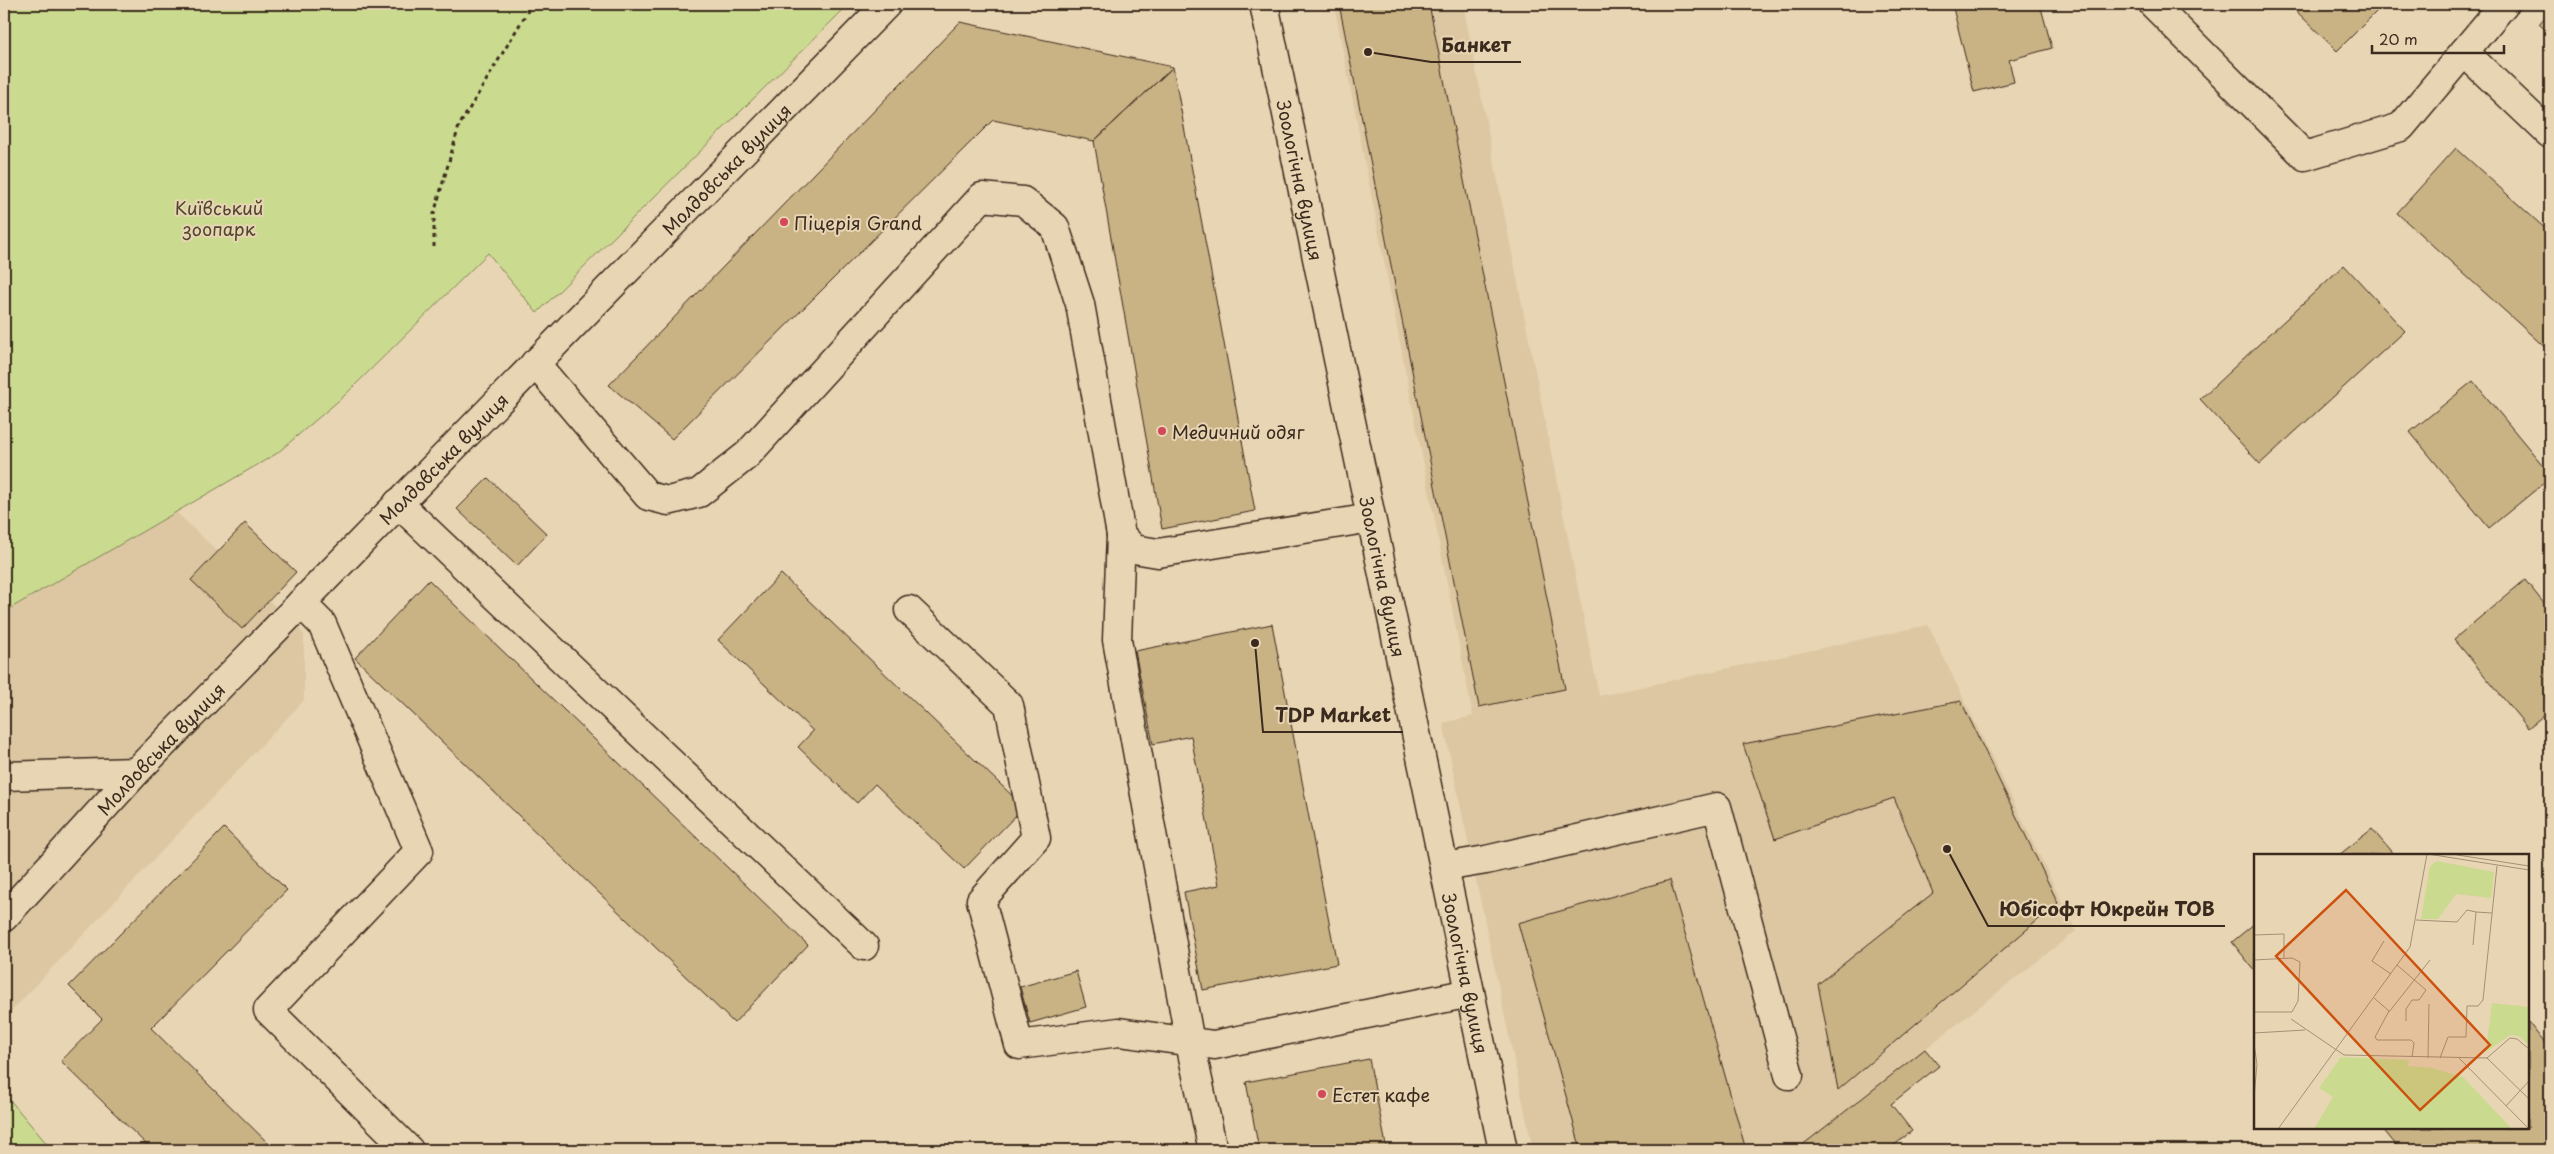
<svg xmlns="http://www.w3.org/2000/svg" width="2554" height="1154" font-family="'Playpen Sans',sans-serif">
  <rect width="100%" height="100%" fill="#e8d5b3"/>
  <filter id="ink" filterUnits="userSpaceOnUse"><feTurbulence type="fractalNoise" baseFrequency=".02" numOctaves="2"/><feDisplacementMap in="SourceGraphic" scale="10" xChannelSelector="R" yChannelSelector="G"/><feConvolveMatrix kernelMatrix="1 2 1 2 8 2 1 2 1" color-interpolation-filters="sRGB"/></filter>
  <g filter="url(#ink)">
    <!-- built -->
    <path fill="#dcc7a2" d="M1334,4h129l136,692 329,-71 148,306 -280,219h-263l-90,-427 30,-7z
      M176,512l128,122v66l-300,319v-407z"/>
    <!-- green -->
    <path fill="#cadb8f" stroke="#828256" d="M4,4h845l-312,309 -49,-60 -144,143 -68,58 -272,158z
      M4,1093l48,57h-48z"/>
    <!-- building -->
    <path fill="#c9b284" stroke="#3b2a1e" d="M1339,4h90l136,685 -86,18z
      M1952,4h88l12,44 -43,12 5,22 -40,10z
      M2289,4h95l-47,47z
      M2550,11v23l-11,-10z
      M960,22l213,45 -79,74 -101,-21 -321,319 -63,-54z
      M1173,67l82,444 -93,18 -68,-388z
      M2456,148l94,85v119l-153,-139z
      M2344,265l61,66 -145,133 -60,-65z
      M2473,381l77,93v4l-61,50 -79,-96z
      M488,478l59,56 -30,32 -60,-57z
      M245,523l51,49 -54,57 -51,-49z
      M781,574l243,233 -60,62 -89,-85 -18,19 -59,-56 15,-16 -95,-91z
      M429,580l379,365 -74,78 -379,-365z
      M2525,580l25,31v99l-22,18 -74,-89z
      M1272,624l65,340 -134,26 -19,-98 35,-7 -28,-149 -38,8 -18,-93z
      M1961,701l97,202 -220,187 -20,-106 115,-91 -39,-95 -119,41 -32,-95z
      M224,828l63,62 -136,138 124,122h-123l-91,-89 41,-42 -33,-33z
      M2372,829l22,26h-55z
      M1670,880l76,270h-165l-63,-227z
      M2255,923v48l-23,-29z
      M1076,971l10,36 -56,16 -10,-36z
      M2528,1022l22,28v100h-150l-18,-22h146z
      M1925,1049l14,17 -48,38 21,27 -24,19h-92z
      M1369,1059l18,91h-128l-13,-68z"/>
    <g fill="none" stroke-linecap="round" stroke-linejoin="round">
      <defs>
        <g id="minor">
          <path id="s1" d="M1264,4l239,1146"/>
          <path d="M2153,4l152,152 96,-29 103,-123"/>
          <path d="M2464,52l86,82"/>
          <path d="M535,363l113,133 20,5 31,-8 48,-38 235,-258 41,4 32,26 25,77 41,231 13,14 24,4 213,-35"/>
          <path d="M398,503l466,443"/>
          <path d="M1121,535l-4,105 73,403 23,107"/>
          <path d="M301,603l21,21 97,227 -151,159 141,140"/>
          <path d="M909,610l100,95 27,133 -55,62 38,145 100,-13 95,13 256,-52"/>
          <path d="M4,776l132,-4"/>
          <path d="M1444,867l42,-7 231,-53 72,268"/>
          <path id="s2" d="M4,917l132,-145 751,-768"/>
        </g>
      </defs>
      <!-- minor casing -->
      <use href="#minor" stroke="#3b2a1e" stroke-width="31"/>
      <!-- path -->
      <path stroke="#3b2a1e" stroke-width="3" stroke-dasharray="4 4" stroke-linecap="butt" d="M434,247v-33l25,-88 73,-122"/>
      <!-- minor -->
      <use href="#minor" stroke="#e8d5b3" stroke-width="28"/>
    </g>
  </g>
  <!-- markers -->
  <g fill="#d1495b" stroke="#e8d5b3" stroke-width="2">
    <circle cx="784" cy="222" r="5"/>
    <circle cx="1162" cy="431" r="5"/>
    <circle cx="1322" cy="1094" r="5"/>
  </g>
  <g text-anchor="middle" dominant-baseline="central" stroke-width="4" stroke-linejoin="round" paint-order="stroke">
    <!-- street labels -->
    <g font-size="18" fill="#3b2a1e" stroke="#e8d5b3">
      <text stroke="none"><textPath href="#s2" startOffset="1040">Молдовська вулиця</textPath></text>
      <text stroke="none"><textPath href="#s1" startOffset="180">Зоологічна вулиця</textPath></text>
      <text stroke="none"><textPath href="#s2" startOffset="635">Молдовська вулиця</textPath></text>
      <text stroke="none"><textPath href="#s1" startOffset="585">Зоологічна вулиця</textPath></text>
      <text stroke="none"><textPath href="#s2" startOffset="230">Молдовська вулиця</textPath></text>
      <text stroke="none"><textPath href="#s1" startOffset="990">Зоологічна вулиця</textPath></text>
    </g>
    <!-- park labels -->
    <g font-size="18" fill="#50452f" stroke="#e8d5b3">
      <text x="219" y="207">Київський<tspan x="219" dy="21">зоопарк</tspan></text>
    </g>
    <!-- poi labels -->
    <g font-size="18" fill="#3b2a1e" stroke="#e8d5b3" text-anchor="start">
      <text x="794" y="222">Піцерія Grand</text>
      <text x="1172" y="431">Медичний одяг</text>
      <text x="1332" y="1094">Естет кафе</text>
    </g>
  </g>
  <!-- overview -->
  <g transform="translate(2254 854)">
    <rect width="275" height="275" fill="#e8d5b3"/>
    <path d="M183,7l57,11 -3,26 -35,-4 -18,25h-17l9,-53zM238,149l37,4 -1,37 -9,-8 -9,-1 -24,17zM87,203l68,3 -1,6 24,2 31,9 49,52h-198l19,-32 -14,-9z" fill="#cadb8f"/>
    <path fill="none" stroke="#a39177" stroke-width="1" d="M174,0l101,16M197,0l78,12M162,66l41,2 10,-12 9,2M0,81l30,-1v24M130,87l-12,20 19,13M219,91l3,-33 16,1M0,106l38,-2 8,4 -2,39 -6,11h-38M143,111l29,25 -7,10h-7l-6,9v12M120,144l15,13 -14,26 2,3h34l3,3 -2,14M135,158l41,-52M37,165l53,36 143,3M0,179l51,-3M0,190l3,20 -3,33M275,195l-12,-10 -7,-1 -23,20 42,41M174,204l1,-54M186,204l8,-21h18l1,-31h11l5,-6 14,-134M205,204l70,71M252,252l23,-25M24,275l132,-182 17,-93"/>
    <path fill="#ce520f" fill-opacity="0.15" stroke="#ce520f" stroke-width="2.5" d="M92,36l144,155 -70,65 -144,-154z"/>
    <rect width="275" height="275" fill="none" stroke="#3b2a1e" stroke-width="2.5"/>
  </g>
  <!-- callouts -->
  <path fill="none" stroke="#3b2a1e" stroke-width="2" d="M1368 52L1431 62H1521M1255 643L1263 732H1403M1947 849L1988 926H2225"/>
  <g fill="#3b2a1e" stroke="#e8d5b3" stroke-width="2">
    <circle cx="1368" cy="52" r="5"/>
    <circle cx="1255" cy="643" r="5"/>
    <circle cx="1947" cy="849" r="5"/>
  </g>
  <g font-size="19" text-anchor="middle" font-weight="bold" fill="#3b2a1e" stroke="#e8d5b3" stroke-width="4" stroke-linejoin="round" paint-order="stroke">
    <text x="1476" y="52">Банкет</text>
    <text x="1333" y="722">TDP Market</text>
    <text x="2107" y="916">Юбісофт Юкрейн ТОВ</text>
  </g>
  <!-- margin -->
  <rect width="2554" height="1154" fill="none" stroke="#e8d5b3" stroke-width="20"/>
  <rect x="10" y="10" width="2534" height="1134" fill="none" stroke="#3b2a1e" stroke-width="2" filter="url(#ink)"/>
  <!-- scale -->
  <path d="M2372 45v8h132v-8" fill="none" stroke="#3b2a1e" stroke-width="2.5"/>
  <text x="2379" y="45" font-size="15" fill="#3b2a1e" stroke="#e8d5b3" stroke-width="4" paint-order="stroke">20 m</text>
</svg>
